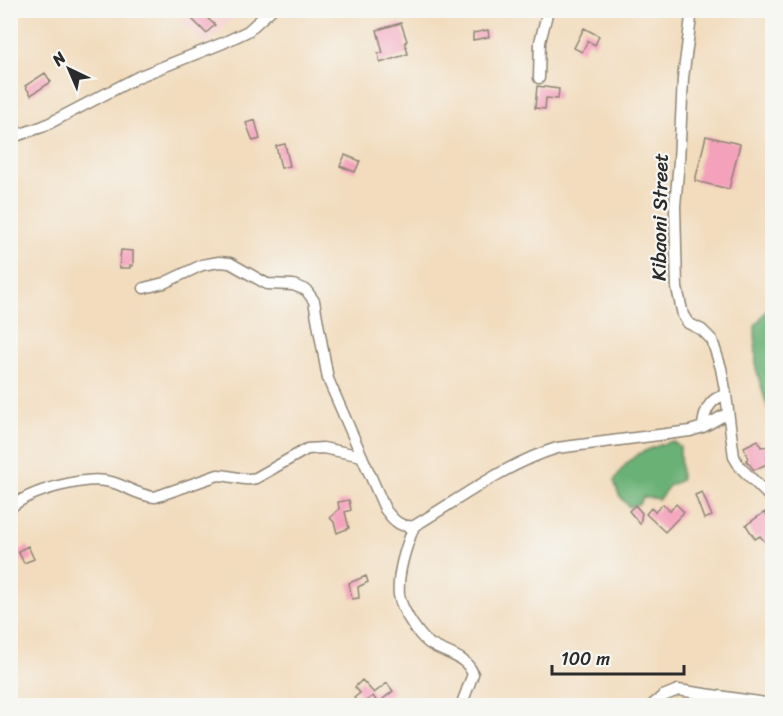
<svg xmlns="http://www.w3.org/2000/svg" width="783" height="716" font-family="Sriracha,sans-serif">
  <rect width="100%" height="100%" fill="#f6f6f2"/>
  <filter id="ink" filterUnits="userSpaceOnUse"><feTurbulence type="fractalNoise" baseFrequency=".0167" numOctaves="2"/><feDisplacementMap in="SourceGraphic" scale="12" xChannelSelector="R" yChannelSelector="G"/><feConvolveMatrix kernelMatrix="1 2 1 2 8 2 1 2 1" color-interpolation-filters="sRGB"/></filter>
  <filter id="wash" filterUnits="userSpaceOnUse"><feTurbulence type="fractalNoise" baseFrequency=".008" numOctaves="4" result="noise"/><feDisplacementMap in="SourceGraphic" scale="24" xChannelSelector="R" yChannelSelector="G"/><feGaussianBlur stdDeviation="1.35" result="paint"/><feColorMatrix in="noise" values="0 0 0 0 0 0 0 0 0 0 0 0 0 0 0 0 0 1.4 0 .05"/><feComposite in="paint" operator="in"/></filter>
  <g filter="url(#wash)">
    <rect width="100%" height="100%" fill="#f2dcbd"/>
    <!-- built -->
    <path fill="#f7d0cf" d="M192,11h49l-35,34 -25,-23z"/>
    <!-- forest -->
    <path fill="#6bb176" stroke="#4b6e50" stroke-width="1.5" d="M772,304v105h-4l-12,-40 -1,-43 15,-21z
      M672,441l8,6 1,33 -12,6 -10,13 -16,-2 -4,7 -10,3 -10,-12 -5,-14c15,-27 30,-31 58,-40z"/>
    <g id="blocks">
      <!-- building -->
      <path fill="#f4a1bc" d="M199,10h14l-7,7 9,8 -9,8 -15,-15z
        M401,23l6,18 -2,1 3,12 -28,9 -2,-10h5l-6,-23z
        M584,28l15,8 -4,9 -7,-4 -6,11 -8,-4z
        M488,30l1,7 -16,3v-7z
        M45,73l6,9 -20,13 -6,-9z
        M537,86l22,3 -1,10 -12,-1 -1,11 -10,-1z
        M255,120l5,19 -7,2 -7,-18z
        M706,136l34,8 -11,45 -34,-8z
        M285,144l5,22 -9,2 -5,-22z
        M345,155l15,6 -5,11 -15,-6z
        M121,250l12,1v15l-3,-1v3h-11z
        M758,440l3,7 11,-1v12h-5l2,5 -15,7 -8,-10 2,-1 -4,-12z
        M702,492l10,24 -8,3 -9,-24z
        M349,500l2,10 -6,2 4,16 -12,5 -3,-11 -4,-4 9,-9 -1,-7z
        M663,504l7,7 6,-7 8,8 -19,20 -19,-18 5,-6 4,4z
        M635,505l7,8 -2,11 -11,-13z
        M765,512l7,12v13l-7,5 -5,-6 -5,3 -9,-14z
        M28,546l6,13 -10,4 -6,-12z
        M366,576l2,6 -10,5 1,11 -7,1 -3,-16z
        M362,680l12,13 13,-10 6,8 -15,12 -5,-7 -13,9 -6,-7 6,-5 -5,-6z"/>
    </g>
  </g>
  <g filter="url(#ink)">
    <use href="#blocks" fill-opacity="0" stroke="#8e8474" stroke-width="1.5"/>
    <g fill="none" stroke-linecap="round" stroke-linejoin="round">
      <defs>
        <path id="minor" d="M692,10l-9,68 -4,83 -4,45 2,82 6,27 5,8 14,7 10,10 9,28 5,27 8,62 6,10 32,32
          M539,78l1,-36 8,-32
          M10,138l34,-12 96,-50 83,-33 25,-12 23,-21
          M144,288l20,-5 38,-18 17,-3 11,1 37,21 26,1 13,5 8,11 14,78 57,130c8,11 15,19 29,17 46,-27 91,-62 143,-78l133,-17 13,-4 25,-14
          M703,427c1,-15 6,-29 23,-32
          M10,508c19,-17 76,-33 101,-26 15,4 28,14 44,15l63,-22c14,0 25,7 38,3l51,-29 16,-1 39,8
          M414,526c-8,21 -17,47 -15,69 2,11 8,21 14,30 5,7 11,16 19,20 15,9 34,11 41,29l-12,32
          M651,706l12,-10 15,-6 94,14"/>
      </defs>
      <!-- minor casing -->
      <use href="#minor" stroke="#8e8474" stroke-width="13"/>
      <!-- minor -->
      <use href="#minor" stroke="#fff" stroke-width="10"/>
    </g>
  </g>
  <g text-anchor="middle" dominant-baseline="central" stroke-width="4.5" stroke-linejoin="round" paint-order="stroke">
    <!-- street labels -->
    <g font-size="20" fill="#2b2b2b" stroke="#f6f6f2">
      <text transform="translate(660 217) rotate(-89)">Kibaoni Street</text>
    </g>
  </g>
  <!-- margin -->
  <rect width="783" height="716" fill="none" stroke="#f6f6f2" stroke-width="36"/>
  <!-- north arrow -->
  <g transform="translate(69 69) rotate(316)" stroke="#f6f6f2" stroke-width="4.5" paint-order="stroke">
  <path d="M0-4.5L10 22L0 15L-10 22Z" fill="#2b2b2b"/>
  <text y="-9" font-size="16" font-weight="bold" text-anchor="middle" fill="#2b2b2b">N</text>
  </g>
  <!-- scale -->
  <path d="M552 665v9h132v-9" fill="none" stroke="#2b2b2b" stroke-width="3"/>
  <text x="561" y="665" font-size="18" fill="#2b2b2b" stroke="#f6f6f2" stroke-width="4.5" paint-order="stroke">100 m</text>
</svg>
